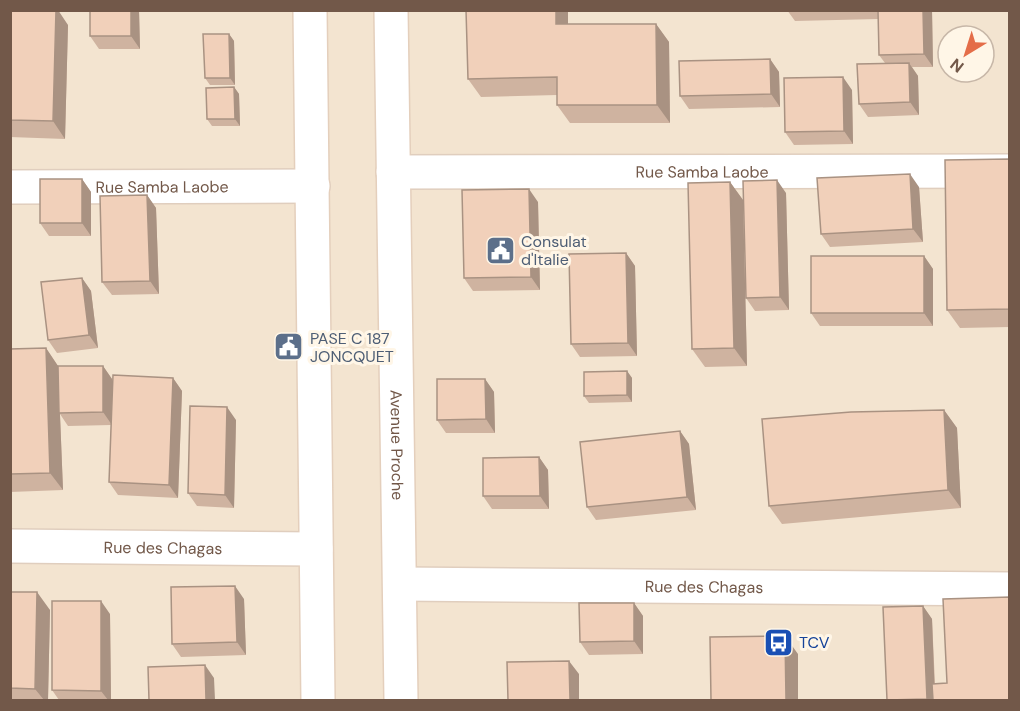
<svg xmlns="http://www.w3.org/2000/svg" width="1020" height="711" font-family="'DM Sans',sans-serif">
  <rect width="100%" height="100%" fill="#fcf2e1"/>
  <!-- residential -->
  <path fill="#f3e4d0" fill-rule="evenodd" d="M11,11h998v689h-998zM948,36h36v36h-36z"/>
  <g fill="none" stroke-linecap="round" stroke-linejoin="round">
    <defs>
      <g id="street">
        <path id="s1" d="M393,172l617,-1"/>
        <path id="s2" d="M10,187l303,-1"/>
        <path id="s3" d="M10,546l306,3"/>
        <path id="s4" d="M400,584l610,5"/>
      </g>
      <g id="secondary">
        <path d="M310,10l8,690"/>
        <path id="s5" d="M391,10l10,690"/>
      </g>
    </defs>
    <!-- street casing -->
    <use href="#street" stroke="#e0cebe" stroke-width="36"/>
    <!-- secondary casing -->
    <use href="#secondary" stroke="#e4cfbc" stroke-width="36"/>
    <!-- street -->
    <use href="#street" stroke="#fff" stroke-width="33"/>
    <!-- secondary -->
    <use href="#secondary" stroke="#fff" stroke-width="33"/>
  </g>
  <!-- wall -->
  <path fill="#cfb3a0" d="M10,10l58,15 -3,114 -55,-2z
    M139,10l1,39h-41l-9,-13z
    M466,10h102v14h88l13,18 1,81h-100l-13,-18v-10l-76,2 -13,-18z
    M787,10h145l1,57h-21l6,9 1,39 -51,2 -9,-13 26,-41 -6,-8 -1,-36 -83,2z
    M229,34l5,7 1,44h-25l-5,-7z
    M770,59l9,13 1,35 -91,2 -9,-13z
    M234,87l5,7 1,32h-28l-5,-7z
    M852,90l1,54 -59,1 -9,-13z
    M1010,159v168l-50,1 -13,-18z
    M82,179l9,13v44h-42l-9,-13z
    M730,182l13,18 4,166 -42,1 -13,-18z
    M919,187l4,55 -93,5 -9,-13z
    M786,193l3,117 -34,1 -9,-13z
    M147,195l9,13 3,86 -47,1 -10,-13z
    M538,202l2,88 -67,1 -9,-13z
    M626,253l9,13 2,90 -57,1 -9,-13z
    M924,256l9,13v57h-113l-9,-13z
    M82,278l9,13 7,57 -41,5 -9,-13z
    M46,348l12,18h45l9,13v31l61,-32 9,13 -4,107 -60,-3 -9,-13 2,-57 -43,1 -8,-12 3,76 -53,2v-143z
    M627,371l5,7v24l-43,1 -5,-7z
    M485,379l9,13 1,41h-49l-9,-13z
    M944,410l13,18 4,80 -179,16 -13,-18z
    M236,420l-2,88 -37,-2 -9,-13z
    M680,431l9,13 7,66 -100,10 -9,-13z
    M539,457l9,13 1,39h-57l-9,-13z
    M10,592l40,18 -2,90h-38z
    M244,599l2,56 -65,2 -9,-13z
    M634,603l9,13v38l-54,1 -9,-13z
    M923,606l9,13 3,65 12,-1 63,17h-123z
    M110,614l1,86h-52l-7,-10z"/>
  <!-- shaded-wall -->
  <path fill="#a99282" d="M56,10h2l10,15 -3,114 -12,-18z
    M131,10h8l1,39 -9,-13z
    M556,10h12v32l-12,-18z
    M923,10h9l1,57 -9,-13z
    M656,24l13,18 1,81 -13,-18z
    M229,34l5,7 1,44 -5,-7z
    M770,59l9,13 1,35 -9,-13z
    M909,63l9,13 1,39 -9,-13z
    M843,77l9,13 1,54 -9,-13z
    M234,87l5,7 1,32 -5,-7z
    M910,174l9,13 4,55 -10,-13z
    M82,179l9,13v44l-9,-13z
    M777,180l9,13 3,117 -9,-13z
    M730,182l13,18 4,166 -13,-18z
    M529,189l9,13 2,88 -9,-13z
    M147,195l9,13 3,86 -9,-13z
    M626,253l9,13 2,90 -9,-13z
    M924,256l9,13v57l-9,-13z
    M82,278l9,13 7,57 -9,-13z
    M46,348l12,18 5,124 -13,-17z
    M103,366l9,13v46l-9,-13z
    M627,371l5,7v24l-5,-7z
    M173,378l9,13 -4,107 -9,-13z
    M485,379l9,13 1,41 -9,-14z
    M227,407l9,13 -2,88 -9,-13z
    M944,410l13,18 4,80 -13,-18z
    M680,431l9,13 7,66 -9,-13z
    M539,457l9,13 1,39 -9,-13z
    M235,586l9,13 2,56 -9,-13z
    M37,592l13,18 -2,90h-4l-9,-11z
    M101,601l9,13 1,86h-3l-7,-9z
    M634,603l9,13v38l-9,-13z
    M923,606l9,13 3,81h-7l-1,-1z
    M785,636l13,18v46h-12z
    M569,661l10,13v26h-9z
    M205,665l9,13 1,22h-9z"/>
  <!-- building -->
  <path fill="#f1d0ba" stroke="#a99282" stroke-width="1.5" d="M10,10h46l-3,111 -43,-1z
    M90,10h41v26h-41z
    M466,10h90v14h100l1,81h-100v-28l-89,2z
    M878,10h45l1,44 -45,1z
    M203,34h26l1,44h-25z
    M770,59l1,35 -91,2 -1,-35z
    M909,63l1,39 -51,2 -2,-40z
    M843,77l1,54 -59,1 -1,-54z
    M234,87l1,32h-28l-1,-31z
    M1010,159v150l-63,1 -2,-150z
    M910,174l3,55 -92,5 -4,-56z
    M40,179h42v44h-42z
    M777,180l3,117 -34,1 -3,-117z
    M730,182l4,166 -42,1 -4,-166z
    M529,189l2,88 -67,1 -2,-88z
    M147,195l3,86 -48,1 -2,-86z
    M626,253l2,90 -57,1 -2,-90z
    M811,256h113v57h-113z
    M82,278l7,57 -41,5 -7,-58z
    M46,348l4,125 -40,1v-125z
    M58,366h45v46l-44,1z
    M627,371v24l-43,1v-24z
    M113,375l60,3 -4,107 -60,-3z
    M437,379h48l1,40 -49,1z
    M190,406l37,1 -2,88 -37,-2z
    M944,410l4,80 -179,16 -7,-87 89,-7z
    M680,431l7,66 -100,10 -7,-65z
    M539,457l1,39h-57v-38z
    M235,586l2,56 -65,2 -1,-57z
    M10,592h27l-2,97 -25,-1z
    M1010,597v103h-77l-1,-16 15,-1 -4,-84z
    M52,601h49v90l-49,-1z
    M579,603h55v38l-54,1z
    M923,606l4,93 -40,1 -4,-93z
    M785,636l1,64h-75l-1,-63z
    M569,661l1,39h-62l-1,-38z
    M205,665l1,35h-57l-1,-33z"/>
  <!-- icons -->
  <defs>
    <symbol id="civic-square" viewBox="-11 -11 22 22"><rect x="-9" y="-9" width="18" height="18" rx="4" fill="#5c6f8a" stroke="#fff6e7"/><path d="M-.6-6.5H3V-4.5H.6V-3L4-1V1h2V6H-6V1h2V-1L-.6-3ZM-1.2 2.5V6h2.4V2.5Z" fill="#fff"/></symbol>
    <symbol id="bus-square" viewBox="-11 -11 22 22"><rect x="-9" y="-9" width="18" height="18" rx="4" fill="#1a4fb4" stroke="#fff6e7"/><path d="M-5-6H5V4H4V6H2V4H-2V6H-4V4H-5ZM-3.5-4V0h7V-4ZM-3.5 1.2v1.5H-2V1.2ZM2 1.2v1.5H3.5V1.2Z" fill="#fff"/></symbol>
  </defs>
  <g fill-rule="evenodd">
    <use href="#civic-square" x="484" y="234" width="33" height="33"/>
    <use href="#civic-square" x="272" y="330" width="33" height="33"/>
    <use href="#bus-square" x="762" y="626" width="33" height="33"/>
  </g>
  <g text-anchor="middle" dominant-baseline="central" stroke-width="6" stroke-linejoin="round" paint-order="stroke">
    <!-- street labels -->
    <g font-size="16" fill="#725849" stroke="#fff6e7">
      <text stroke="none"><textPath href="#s1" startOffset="309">Rue Samba Laobe</textPath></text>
      <text stroke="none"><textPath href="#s2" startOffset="152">Rue Samba Laobe</textPath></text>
      <text stroke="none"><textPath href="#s5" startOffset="435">Avenue Proche</textPath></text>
      <text stroke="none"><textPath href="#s3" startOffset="153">Rue des Chagas</textPath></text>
      <text stroke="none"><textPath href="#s4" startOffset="304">Rue des Chagas</textPath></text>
    </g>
    <!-- service labels -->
    <g font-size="16" fill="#4e5e75" stroke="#fff6e7" text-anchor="start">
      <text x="521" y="241">Consulat<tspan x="521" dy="18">d'Italie</tspan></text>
      <text x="310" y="338">PASE C 187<tspan x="310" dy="18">JONCQUET</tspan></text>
    </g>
    <!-- transit labels -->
    <g font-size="16" fill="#164399" stroke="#fff6e7" text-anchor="start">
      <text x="799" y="642">TCV</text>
    </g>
  </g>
  <!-- border -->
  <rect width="1020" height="711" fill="none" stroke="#725849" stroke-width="24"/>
  <!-- north arrow -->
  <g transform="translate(966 54) rotate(218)"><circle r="28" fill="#fff6e7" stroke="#c7b7a8" stroke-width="1.5"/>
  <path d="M0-4.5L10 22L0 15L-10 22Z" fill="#e46d48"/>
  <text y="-9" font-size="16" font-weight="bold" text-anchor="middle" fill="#725849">N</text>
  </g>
</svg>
